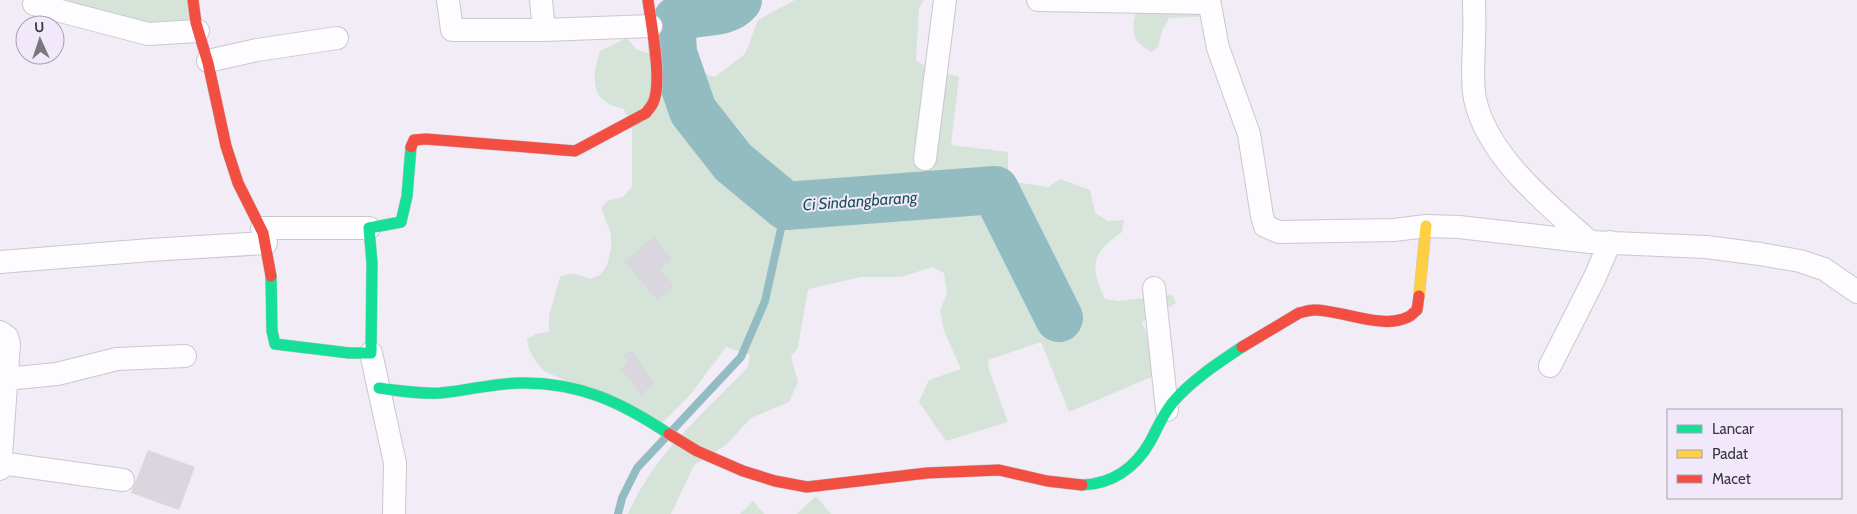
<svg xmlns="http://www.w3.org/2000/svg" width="1857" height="514" font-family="Cabin,sans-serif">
  <rect width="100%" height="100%" fill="#f1ecf6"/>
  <!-- green -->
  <path fill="#d5e3d8" d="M69,0h120l9,35 -128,-26z
    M795,0h129l-5,8 -3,53 22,11 21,5 -8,68 57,7v29l40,6 12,-8 30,11 5,23 13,8 16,-1 -2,12c-32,23 -32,33 -17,67l14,2 53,-6 4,8 -34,19 21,50 -94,40 -28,-70 -53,18 1,10 19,52 -62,19 -27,-39 10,-22 32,-11 -17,-38 -4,-21 7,-16 -3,-21 -12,-6 -31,10h-40l-53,12 -10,58 -7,10 7,25 -9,20 -38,16 -25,27 -32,20 -23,49h-43c26,-60 76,-101 120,-147l2,-12 -24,-8 -36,48 -28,28 -118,-52c-9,-10 -15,-18 -17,-32l9,-5 13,-2v-16l11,-39c11,-6 18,-3 30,2l10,-4 7,-10 4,-16v-15l-10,-26 6,-7 16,-4 9,-10v-58l-8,-20c-6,-2 -14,-3 -18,-7 -17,-12 -11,-34 -6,-51l27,-13 9,11 79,28 30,-23 13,-34z
    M1142,0h80l-8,16 -45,2 -7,13 -4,16 -7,5c-4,-3 -10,-6 -13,-10 -9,-10 -3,-33 4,-42z
    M816,496l15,18h-34z
    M753,501l11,13h-24z"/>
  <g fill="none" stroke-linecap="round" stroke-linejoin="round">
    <!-- stream -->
    <path stroke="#92bcc2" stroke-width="8" d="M717,0l3,10
      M618,514l4,-16 15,-30 104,-111 24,-56 21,-95"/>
    <!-- river -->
    <path stroke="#92bcc2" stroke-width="48" d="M738,0c-11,13 -29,11 -45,14 -5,1 -11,4 -16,6l-5,15 1,18 20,58 40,51 53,44 209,-16 64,128"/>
  </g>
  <!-- building -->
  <path fill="#d9d6dd" d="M654,237l18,22 -12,10 14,17 -17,14 -33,-39z
    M631,350l24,34 -15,11 -19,-27 7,-5 -5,-7z
    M148,450l47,17 -16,43 -48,-17z"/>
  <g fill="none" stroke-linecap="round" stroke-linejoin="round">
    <defs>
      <path id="street" d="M448,0l4,30h92
        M541,0l3,30 107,-4
        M1038,0l171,3
        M1209,0l9,48 31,86 13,82 3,10 14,6 115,-2 32,-4 33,1 131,15 116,5 54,7 40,7 24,8 33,23
        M1474,0c0,13 1,25 0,38 0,20 -3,41 1,61 12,57 73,106 115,143
        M34,4l114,30 50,-3
        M208,61l49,-11 80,-12
        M925,159l20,-159
        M262,228h107
        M0,262l150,-12 116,-7
        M1154,288l13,122
        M0,332l7,5 2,7 -9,125
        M371,353l24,110 -1,51
        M1550,366l45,-89 15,-35
        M6,379l51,-5 60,-15 68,-3
        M0,463l123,17"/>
      <path id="fast" d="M271,276l1,55 3,13 74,9h22l1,-90 -3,-35 32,-6 6,-26 4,-49
        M379,388c20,3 40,6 61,5 27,-2 53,-10 80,-10 59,-1 101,19 149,51
        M1082,485c30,-1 53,-17 68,-43 7,-13 13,-28 23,-40 19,-22 45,-39 69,-55"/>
      <path id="slow" d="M1419,296l7,-70"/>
      <path id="jam" d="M193,0l3,23 12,40 18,83 12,37 25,50 8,43
        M411,147l3,-7 12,-1 149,12 71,-38c2,-3 5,-6 7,-10 10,-21 -2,-79 -5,-103
        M1242,347l57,-34c5,-1 10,-3 15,-3 28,0 68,20 94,7 3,-1 6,-5 9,-7l2,-14
        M669,434l28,17 46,20 32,10 32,6 120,-14 72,-3 48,11 35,4"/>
    </defs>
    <!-- street casing -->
    <use href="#street" stroke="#cbc7cf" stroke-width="24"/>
    <!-- fast casing -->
    <use href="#fast" stroke="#cbc7cf" stroke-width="12"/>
    <!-- slow casing -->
    <use href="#slow" stroke="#cbc7cf" stroke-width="12"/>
    <!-- jam casing -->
    <use href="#jam" stroke="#cbc7cf" stroke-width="12"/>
    <!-- street -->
    <use href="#street" stroke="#fdfcfe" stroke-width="22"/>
    <!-- fast -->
    <use href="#fast" stroke="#16e098" stroke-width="11"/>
    <!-- slow -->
    <use href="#slow" stroke="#ffcf43" stroke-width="11"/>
    <!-- jam -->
    <use href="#jam" stroke="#f24e42" stroke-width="11"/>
  </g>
  <g text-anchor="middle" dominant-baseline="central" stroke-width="4" stroke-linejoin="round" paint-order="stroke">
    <!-- water labels -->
    <g font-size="16" font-style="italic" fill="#1a5255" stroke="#f1e8fa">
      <text transform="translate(860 201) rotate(-4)">Ci Sindangbarang</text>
    </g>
  </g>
  <!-- legend -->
  <rect x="1667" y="409" width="175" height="90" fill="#f1e8fa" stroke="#a8a1af"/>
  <rect x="1677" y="425" width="25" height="8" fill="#16e098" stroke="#a8a1af"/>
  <text x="1712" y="434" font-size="15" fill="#3a373e">Lancar</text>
  <rect x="1677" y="450" width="25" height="8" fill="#ffcf43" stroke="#a8a1af"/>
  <text x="1712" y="459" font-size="15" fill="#3a373e">Padat</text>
  <rect x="1677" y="475" width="25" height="8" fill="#f24e42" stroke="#a8a1af"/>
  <text x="1712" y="484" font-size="15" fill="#3a373e">Macet</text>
  <!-- north arrow -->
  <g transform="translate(40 40) rotate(357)"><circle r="24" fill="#f1e8fa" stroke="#a8a1af"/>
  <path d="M0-4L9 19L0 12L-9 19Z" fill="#7a767e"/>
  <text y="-8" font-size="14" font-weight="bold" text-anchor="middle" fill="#3a373e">U</text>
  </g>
</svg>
